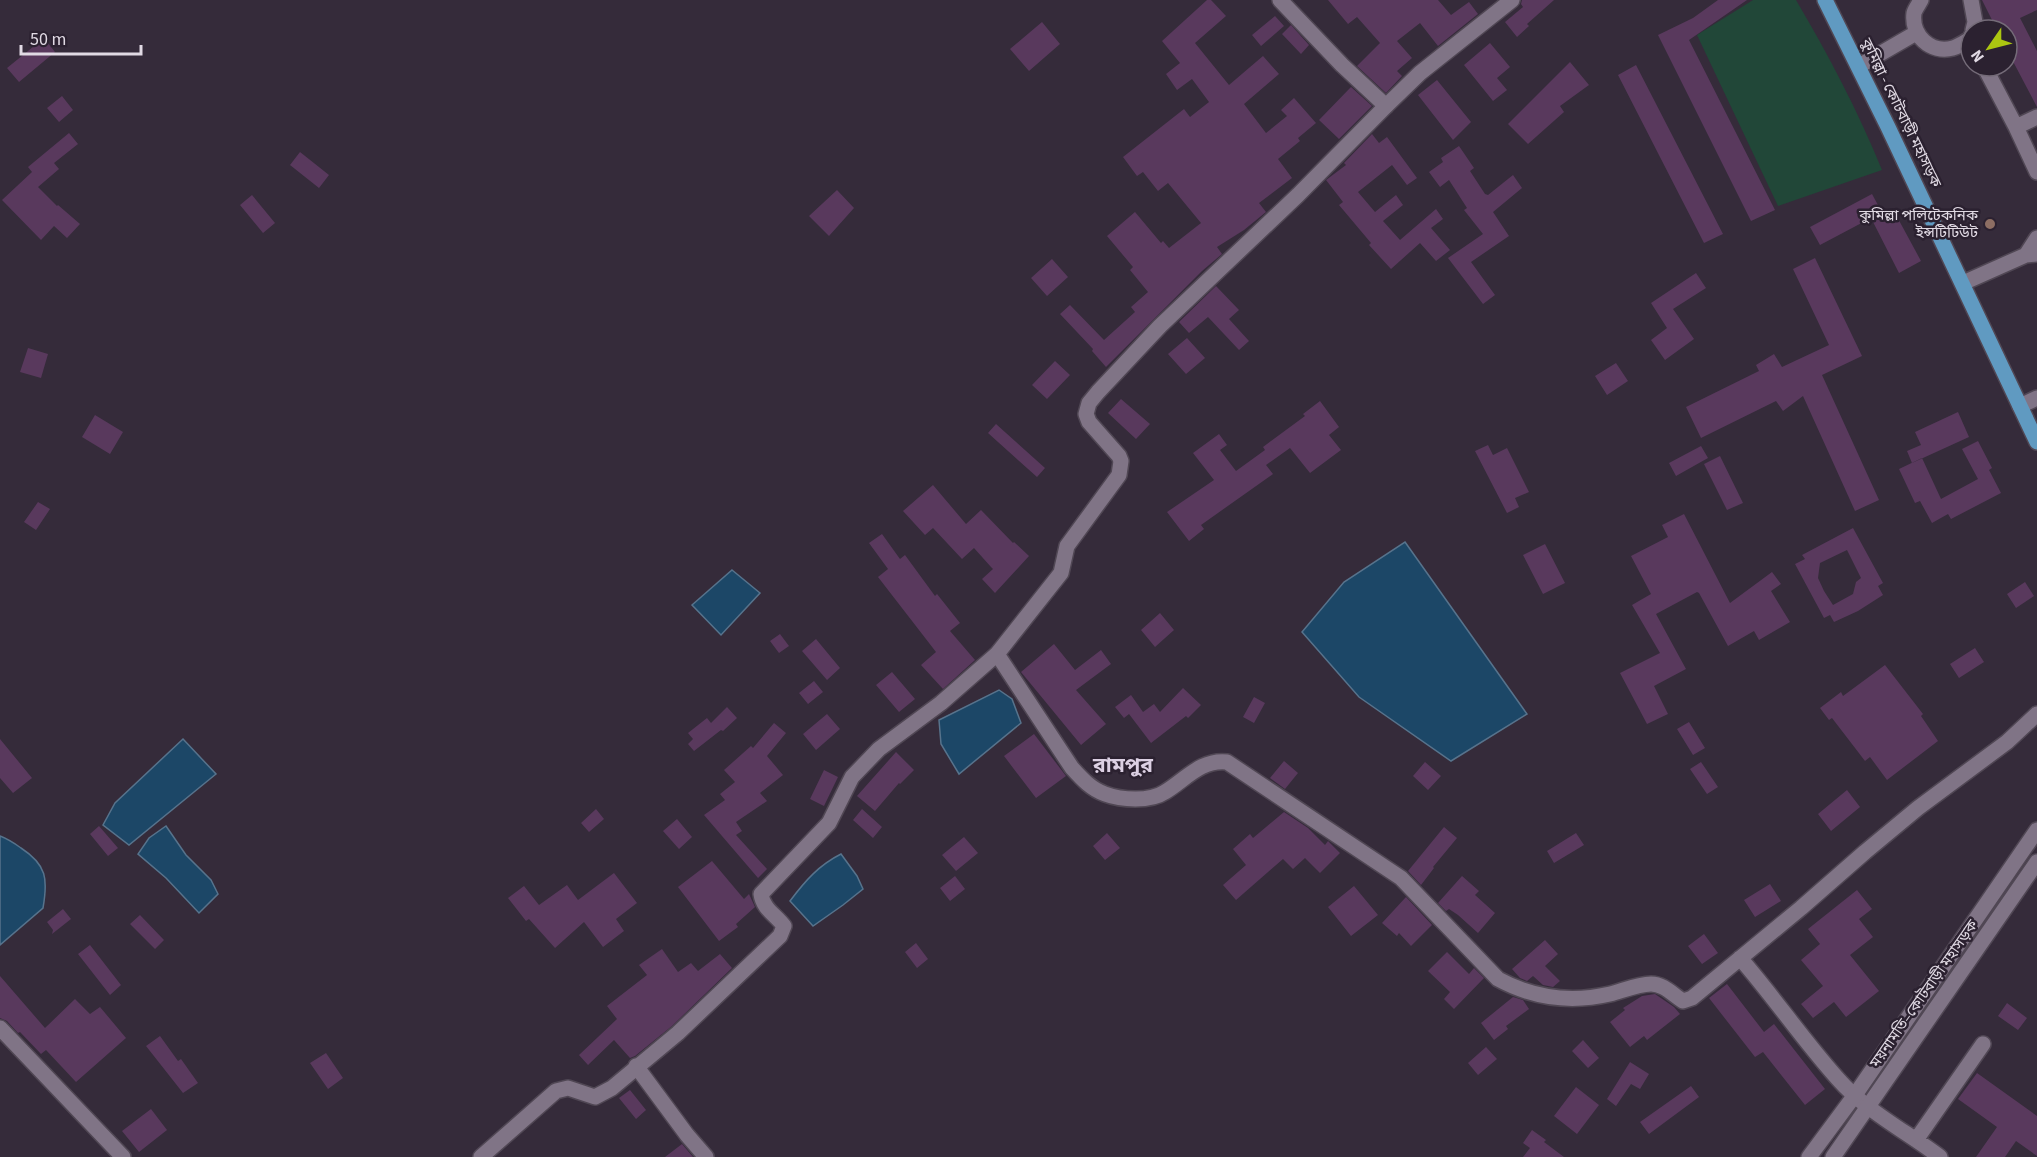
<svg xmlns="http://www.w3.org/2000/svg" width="2037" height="1157" font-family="'Source Sans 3','Noto Sans Bengali',sans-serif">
  <rect width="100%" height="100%" fill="#352b3a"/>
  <!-- green -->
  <path fill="#214738" d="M1753,0h43c32,54 62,111 86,170l-104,36 -81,-171z"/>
  <!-- water -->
  <path fill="#1c4767" stroke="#57738c" stroke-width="1.5" d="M1405,542l122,172 -76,47 -92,-64 -57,-65 42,-50z
    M732,570l28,23 -39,42 -29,-30z
    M999,690l13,9 9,24 -62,51 -18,-30 -2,-24z
    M183,739l33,35 -87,71 -26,-20 12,-22z
    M166,826l20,29 25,25 7,14 -19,19 -33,-35 -28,-24 11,-16z
    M0,836c8,3 14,7 21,12 26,17 27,31 22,60l-43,37z
    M841,854l16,22 6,13 -20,16 -30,21 -23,-25c15,-20 29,-36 51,-47z"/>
  <!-- building -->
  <path fill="#59395d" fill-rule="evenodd" d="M1207,0h4l15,16 -31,27 34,42 34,-29 16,18 -35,30 22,29 21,-17 -6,-6 13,-12 22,25 -18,15 2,3 -22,18 14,19 -33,25 7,9 -22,18 -27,17 5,7 -20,17 -96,96 -14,-16 1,-2 -33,-35 10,-9 34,35 31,-28 -4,-5 17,-15 -18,-22 3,-3 -26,-31 28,-24 26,31 2,-2 6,7 32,-25 -33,-40 -10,8 -15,-19 -6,4 -14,-19 61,-48 6,8 19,-15 -17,-23 -15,11 -11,-16 14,-11 -18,-22z
    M1328,0h110l13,15 18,-13 9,12 -40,32 -18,-23 -23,18 15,17 -15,13 5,5 -16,17 -29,-27 23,-23 -23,-26 -9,7z
    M1522,0h32l-27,24 2,2 -12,11 -12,-15 18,-15 -2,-3z
    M1718,0h29l-58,40 86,170 -24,11 -93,-186 35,-17z
    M1982,0h55v10l-17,8 17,33v56l-30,-57v-20h-10z
    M1275,16l9,10 -23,20 -9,-11z
    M1042,22l18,22 -31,27 -19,-22z
    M1291,25l18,20 -8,9 -19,-20z
    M44,38l11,14 -36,30 -12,-14z
    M1490,43l20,24 -13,11 10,12 -14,11 -29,-36z
    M1570,62l19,23 -29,21 4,6 -36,32 -20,-20z
    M1636,65l87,169 -19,9 -86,-168z
    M1437,80l34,42 -18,18 -35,-45z
    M1351,87l21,19 -33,33 -20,-19z
    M62,96l11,14 -14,12 -12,-14z
    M69,133l9,11 -24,19 5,6 -21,18 19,19 1,-1 22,19 -13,14 -13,-12 -13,14 -39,-40 30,-28 -4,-5z
    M1372,134l7,9 8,-6 30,41 -10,7 -15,-20 -34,27 17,20 21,-17 7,10 -20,16 17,19 36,-31 7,10 -12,9 19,22 -14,11 -16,-18 -29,26 -22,-24 2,-2 -32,-38 4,-3 -17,-22 20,-15 -2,-2z
    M1459,146l15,22 -4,3 15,23 3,1 25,-20 9,13 -29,24 16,24 -38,26 24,33 -12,9 -35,-46 35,-24 -19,-24 3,-2 -18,-28 -9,7 -11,-15 14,-10 -2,-4z
    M300,152l29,23 -10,13 -29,-23z
    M837,190l17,18 -25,28 -20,-20z
    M1872,194l13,24 10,-5 26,48 -22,12 -28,-55 -51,27 -10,-18z
    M252,195l23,28 -12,10 -23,-28z
    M1815,258l47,98 -40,19 57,125 -24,11 -52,-115 -20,15 -7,-10 -75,37 -15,-31 73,-36 -3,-6 18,-11 8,13 47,-22 -36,-76z
    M1052,259l16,18 -21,19 -16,-18z
    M1696,273l10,15 -33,21 21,30 -29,21 -14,-20 16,-12 -16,-25z
    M1216,286l23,24 -10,9 20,22 -10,9 -31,-33 -19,16 -10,-11z
    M1187,338l18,20 -19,16 -18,-20z
    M28,348l20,6 -7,24 -21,-6z
    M1055,361l15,14 -23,24 -15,-14z
    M1616,363l12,18 -21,14 -12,-19z
    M1121,399l29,25 -14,15 -28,-26z
    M1320,401l19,26 -10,8 12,15 -31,23 -20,-25 -24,17 7,9 -72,51 3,4 -15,12 -22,-29 47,-32 -21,-27 26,-19 8,11 -7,5 16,21 29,-21 -2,-3 42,-31 -2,-2z
    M1958,412l11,25 -57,26 -5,-12 14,-6 -6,-13z
    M95,415l28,17 -13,22 -28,-17z
    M996,424l49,44 -8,9 -49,-44z
    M1978,441l14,27 -3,2 12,23 -50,26 -3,-5 -16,9 -12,-22 -5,2 -16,-34 23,-11 19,41 37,-20 -16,-30z
    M1488,445l5,10 14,-7 22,44 -14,6 4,9 -12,6 -32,-62z
    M1701,446l7,12 -32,18 -7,-13z
    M1720,456l23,47 -16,7 -23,-46z
    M933,485l33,39 15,-14 32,33 1,-1 15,14 -34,37 -13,-14 11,-10 -2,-2 -17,-19 -12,11 -29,-31 -8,7 -22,-24z
    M38,502l12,7 -14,21 -12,-8z
    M1684,514l46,89 42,-31 9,12 -10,7 19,31 -31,18 -5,-9 -26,15 -29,-53 -2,-1 -41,22 30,55 -32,17 14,28 -21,10 -27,-51 40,-20 -28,-48 19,-11 -20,-38 37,-19 -6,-12z
    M1853,528l30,55 -5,3 5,9 -25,16 -24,11 -4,-7 -6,3 -29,-54 10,-5 -3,-4zM1847,550l14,28 -5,4 -3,12 -20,11 -9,-14 -6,-13 2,-15z
    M882,534l18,25 5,-4 30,41 2,-2 23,29 -10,8 25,29 -32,29 -22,-24 15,-13 -58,-75 10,-8 -19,-26z
    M1545,544l20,39 -22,11 -20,-39z
    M2025,582l9,14 -18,12 -9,-14z
    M1160,613l14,17 -19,17 -14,-17z
    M780,634l9,12 -10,7 -9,-12z
    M816,639l24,29 -13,12 -25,-29z
    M1054,644l21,26 26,-20 10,14 -35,26 30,34 -25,21 -60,-73z
    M1975,648l9,14 -25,16 -9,-14z
    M1885,665l38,49 -2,2 17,25 -51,39 -17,-23 -5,4 -33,-43 -3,2 -9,-12 21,-16 2,4z
    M892,672l23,27 -16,13 -23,-27z
    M814,681l9,11 -15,12 -9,-11z
    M1183,688l18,17 -13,13 -2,-2 -35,27 -22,-29 -5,4 -9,-11 16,-12 12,17 11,-8 6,8z
    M1254,697l11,6 -11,20 -11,-6z
    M727,707l10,11 -14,13 -2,-1 -27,21 -6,-7 5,-5 -5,-6 19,-15 4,5z
    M827,714l13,15 -24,21 -13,-16z
    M1689,722l16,26 -12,7 -16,-26z
    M774,723l12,10 -19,23 16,19 -23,18 7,8 -31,21 6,9 -6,4 31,34 -9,9 -54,-63 21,-15 -5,-6 15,-12 -11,-12 27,-24 2,2z
    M1034,734l32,42 -30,22 -32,-42z
    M0,739l32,39 -19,15 -13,-15z
    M896,752l18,18 -14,14 -1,-1 -24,28 -18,-15z
    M1284,761l14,12 -13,16 -15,-11z
    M1425,762l16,14 -13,14 -15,-14z
    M1701,762l17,25 -11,7 -17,-25z
    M824,770l14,7 -14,29 -14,-7z
    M1847,790l13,17 -29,24 -13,-17z
    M596,809l8,10 -15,13 -8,-9z
    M862,809l20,18 -9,11 -20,-18z
    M1284,812l24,16 17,17 3,-4 12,12 -20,20 -15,-15 -12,11 -10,-10 -47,41 -13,-15 23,-20 -13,-16 17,-15 3,4z
    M677,819l15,18 -13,12 -16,-18z
    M99,826l19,22 -10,8 -18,-22z
    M1444,827l13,11 -24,29 1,1 -13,17 -13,-14z
    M1107,833l13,15 -15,12 -12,-14z
    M1576,833l8,12 -30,18 -7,-12z
    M964,837l14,16 -22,18 -14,-16z
    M712,861l32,38 5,-5 6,13 -19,17 2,3 -19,14 -41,-54z
    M614,873l23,30 -21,16 8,12 -21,16 -19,-25 -29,26 -26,-29 -3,2 -18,-23 16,-12 15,19 28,-20 11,15z
    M955,876l10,13 -15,12 -10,-13z
    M1462,876l17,15 -4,4 20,18 -17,20 -20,-18 -9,-6 -3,2 -8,-8z
    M1770,884l11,17 -26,16 -11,-17z
    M1354,886l24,29 -27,21 -23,-29z
    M1857,890l15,19 -13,10 14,18 -23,18 29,36 -33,26 -12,-15 -21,16 -12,-14 22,-18 -22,-26 19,-16 -12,-15z
    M1406,897l26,28 -21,21 -12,-13 -2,3 -15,-13z
    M63,909l8,10 -19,15 1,-4 -6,-8z
    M140,915l24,25 -9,9 -25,-25z
    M1704,934l14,19 -16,11 -14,-18z
    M1545,940l13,14 -13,12 15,15 -7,6 -10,-2 -10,-9 -6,5 -7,-3 -8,-9z
    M916,943l12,16 -11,9 -12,-16z
    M90,945l31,40 -11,10 -32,-41z
    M662,949l16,23 13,-9 7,8 22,-17 12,14 -60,58 -37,30 -5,2 -16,-18 -26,25 -9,-10 38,-36 -10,-13 40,-31 -8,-10z
    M1447,952l22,22 5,-6 10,10 -30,31 -10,-10 6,-7 -22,-21z
    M0,976l45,52 30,-29 15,15 10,-7 26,31 -50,44 -30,-32 -5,4 -21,-22 -2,1 -11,-12 -7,-3z
    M1727,984l37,48 10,-8 51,65 -20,16 -42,-53 -8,5 -46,-59z
    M1655,994l19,13 6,7 -33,26 -3,-4 -14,11 -20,-25 15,-12 -2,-2 19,-12z
    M1513,997l10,3 6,9 -23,17 2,3 -14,11 -13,-17z
    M2007,1003l20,15 -9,12 -20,-14z
    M160,1036l18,25 3,-2 17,24 -15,10 -37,-47z
    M1583,1040l16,18 -11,10 -16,-17z
    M1486,1047l11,12 -19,16 -10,-12z
    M326,1053l17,25 -15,11 -18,-26z
    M1630,1062l19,12 -9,15 -9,-5 -15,22 -9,-7z
    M1977,1073l60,43v40l-21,-15 -11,16h-29l21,-30 -39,-28z
    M1691,1086l8,11 -50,37 -9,-12z
    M1576,1087l23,18 -22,29 -23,-18z
    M630,1090l16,20 -10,9 -17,-21z
    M151,1109l16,21 -28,22 -17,-21z
    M1532,1130l14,10 -2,2 20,15h-41l7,-9 -7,-5z
    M682,1144l11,13h-28z"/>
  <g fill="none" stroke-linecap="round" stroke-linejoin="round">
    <defs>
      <path id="street" d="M1280,0l62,65 44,41
        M1921,0c-2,4 -6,9 -7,13 -3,22 16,41 39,35 6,-2 12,-6 17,-9l1,-3
        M1971,0l4,22 -2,8
        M1859,66l57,-33
        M1984,66l32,61 21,-10
        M2016,127l21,45
        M2026,255l11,-17
        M1963,283l63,-28 11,-1
        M997,654l75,114c10,11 19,21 33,26 16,6 45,8 60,-2 20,-12 36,-33 62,-30l174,116 97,101c35,19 73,24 112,15 12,-3 28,-10 41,-10 13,0 22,11 32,17l9,-3 109,-90 64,-56 53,-44 89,-66 30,-28
        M1740,958c34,39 63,82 98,121 28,32 69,53 102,78
        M636,1066l51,69 19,22
        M1916,1140l67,-96"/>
      <path id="secondary" d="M2020,406l17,-8
        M0,1028l123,129
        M481,1157l75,-66 12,-3 27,9 17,-9 66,-55 102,-97 4,-10c-8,-11 -21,-17 -23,-32l68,-71 23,-46 27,-28 62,-46 56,-49 64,-81 6,-27 52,-71 2,-14 -2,-5 -30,-34 -3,-8 3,-11 9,-11 62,-66 138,-131 88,-89 34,-33 92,-73
        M1809,1157l46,-62 182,-265
        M1833,1157l204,-295"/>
      <path id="primary" d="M1825,0l63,127 149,315"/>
    </defs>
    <!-- street casing -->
    <use href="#street" stroke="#504754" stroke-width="18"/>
    <!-- secondary casing -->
    <use href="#secondary" stroke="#504754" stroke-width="18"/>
    <!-- primary casing -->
    <use href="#primary" stroke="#504754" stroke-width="18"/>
    <!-- street -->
    <use href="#street" stroke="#807486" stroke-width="15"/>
    <!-- secondary -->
    <use href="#secondary" stroke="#807486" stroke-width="15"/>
    <!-- primary -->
    <use href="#primary" stroke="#609ac1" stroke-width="15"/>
  </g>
  <!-- markers -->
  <circle fill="#8d6e63" stroke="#2b2130" stroke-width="2" cx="1990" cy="224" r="6"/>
  <g text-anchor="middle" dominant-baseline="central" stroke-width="5" stroke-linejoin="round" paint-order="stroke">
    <!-- street labels -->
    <g font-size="15" fill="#e1dae4" stroke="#2b2130">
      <text transform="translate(1901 113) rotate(64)">কুমিল্লা - কোটবাড়ী মহাসড়ক</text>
      <text transform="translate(1924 994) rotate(-55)">ময়নামতি–কোটবাড়ী মহাসড়ক</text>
    </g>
    <!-- poi labels -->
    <g font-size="15" fill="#e1dae4" stroke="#2b2130" text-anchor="end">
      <text x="1978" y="215">কুমিল্লা পলিটেকনিক<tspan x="1978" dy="17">ইন্সটিটিউট</tspan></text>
    </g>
    <!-- district labels -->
    <g font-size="21" font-weight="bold" fill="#dcd0e3" stroke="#2b2130">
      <text x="1123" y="765">রামপুর</text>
    </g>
  </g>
  <!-- north arrow -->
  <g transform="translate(1989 48) rotate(235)"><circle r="28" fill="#2b2130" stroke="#746b78" stroke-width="1.5"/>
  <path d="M0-4.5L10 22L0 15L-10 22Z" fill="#acc611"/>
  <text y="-9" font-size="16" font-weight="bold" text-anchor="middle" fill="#e1dae4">N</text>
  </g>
  <!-- scale -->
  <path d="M21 45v9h120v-9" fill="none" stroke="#e1dae4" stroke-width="3"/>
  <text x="30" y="45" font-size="18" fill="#e1dae4" stroke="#2b2130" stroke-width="4.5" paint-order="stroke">50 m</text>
</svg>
